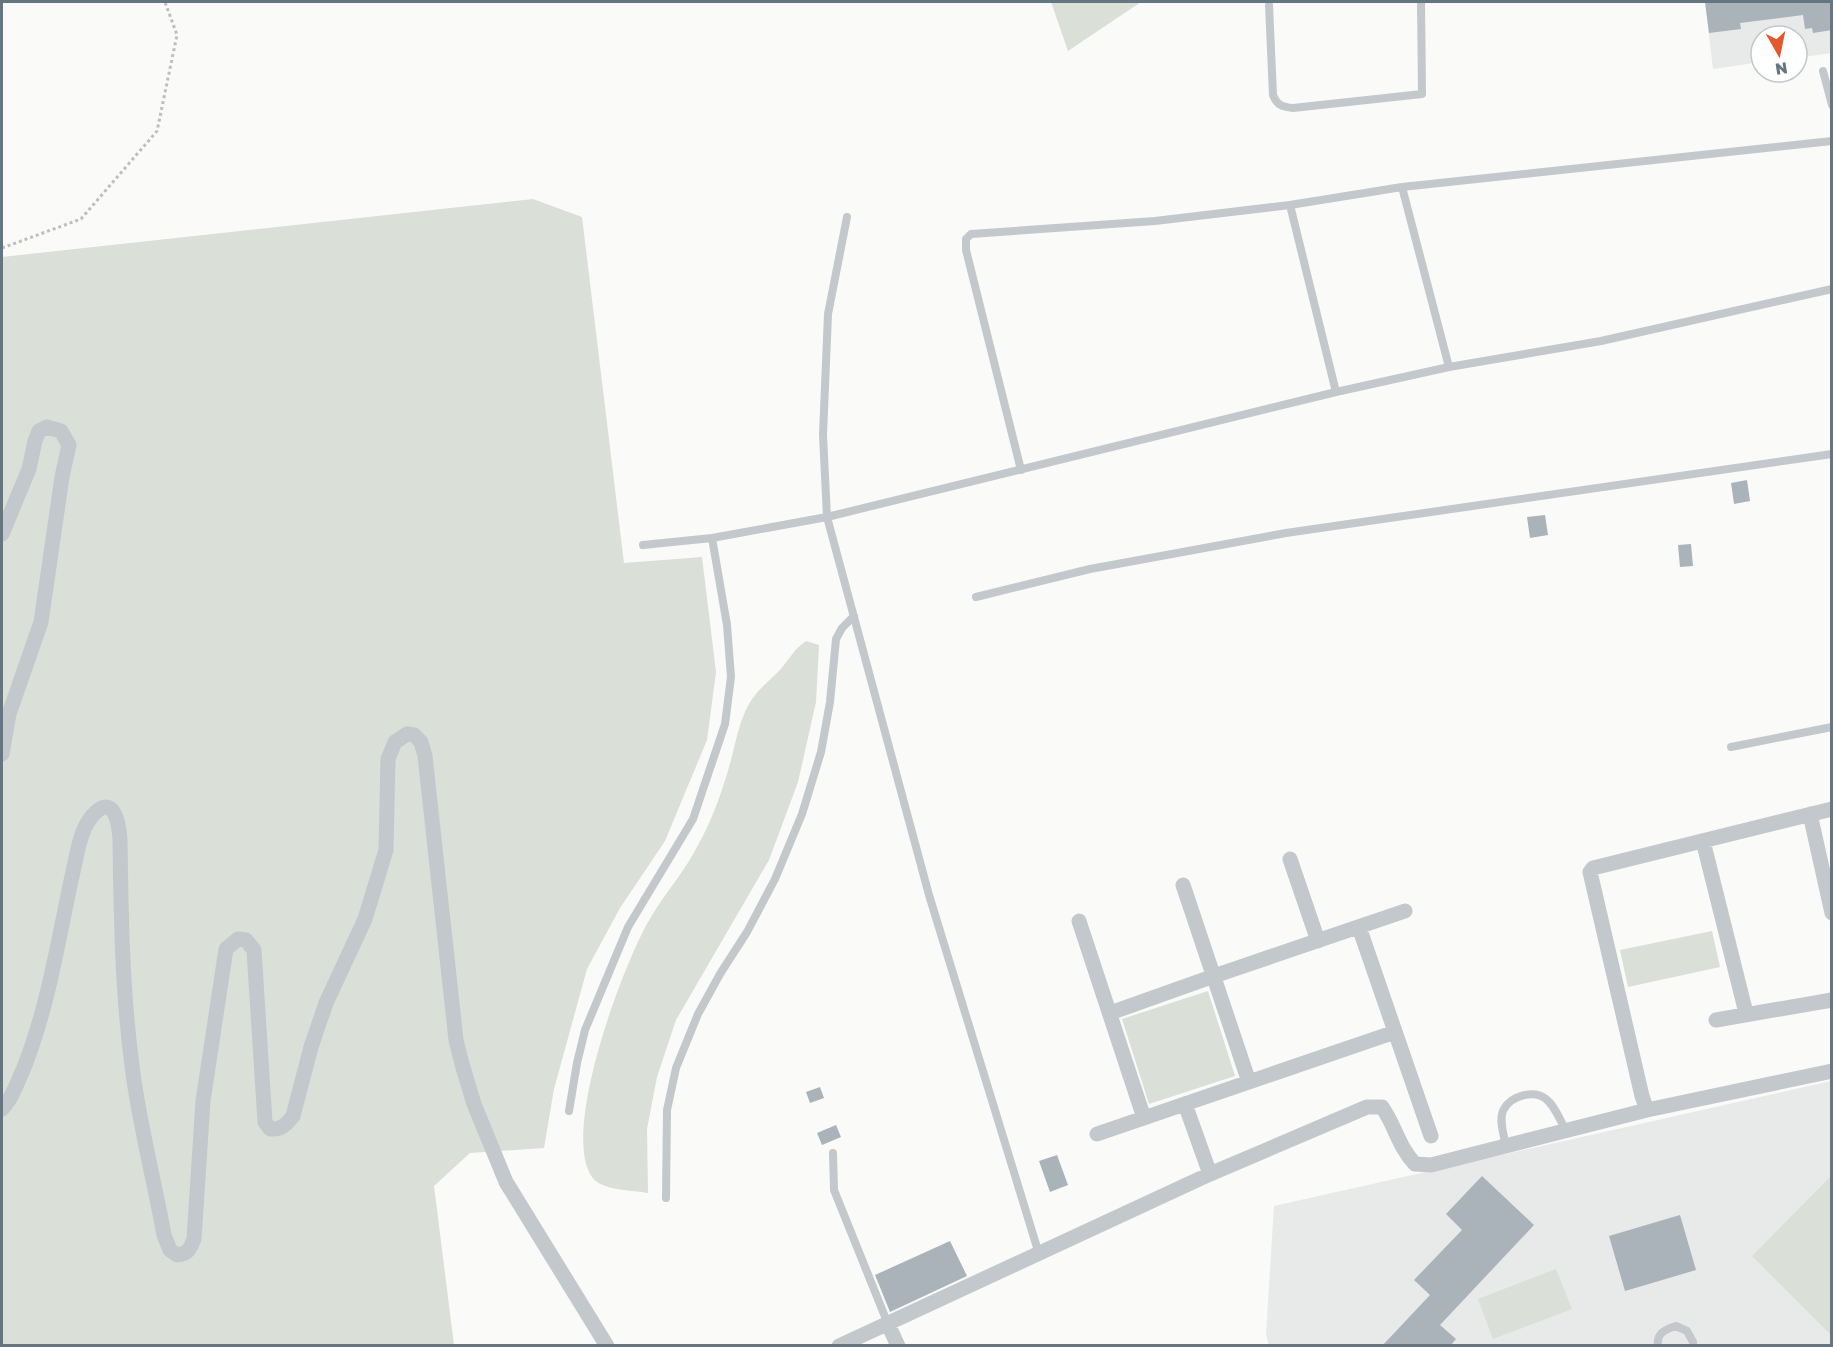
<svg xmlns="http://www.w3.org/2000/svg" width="1833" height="1347" font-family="'Golos Text',sans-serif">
  <rect width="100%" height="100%" fill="#fafaf8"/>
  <!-- built -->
  <path fill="#e8e9e9" d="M1705,2h126v51l-34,5v-22h-36v26l-48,7z
    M1831,1081v264l-562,1 -3,-12 8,-128z"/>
  <!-- green -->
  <path fill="#dadfd7" d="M1051,2h90l-73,49z
    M533,199l49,18 42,346 78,-6 14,115 -9,68 -42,101 -45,67 -33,61 -33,120 -10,59 -74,5 -36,33 20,159h-452v-1088z
    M806,641l13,4 -3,57 -18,80 -29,78 -93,160 -19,57 -10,52 1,64c-16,-3 -46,-2 -56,-16 -32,-45 32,-216 59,-260 15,-25 34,-46 47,-72 15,-26 25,-56 33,-85 5,-19 8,-38 18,-56 8,-14 19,-22 30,-33 10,-11 15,-22 27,-30z
    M1712,931l8,36 -92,20 -8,-37z
    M1208,991l27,85 -86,28 -27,-85z
    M1831,1176v159l-79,-79z
    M1556,1269l16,40 -79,30 -15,-40z"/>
  <!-- building -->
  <path fill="#aab3b9" d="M1705,2h127v28l-19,3 -1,-5 -7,1 -2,-14 -63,8 1,6 -32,4z
    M1747,480l3,21 -16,3 -3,-21z
    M1545,515l3,20 -18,3 -3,-21z
    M1691,544l2,22 -13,1 -2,-22z
    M820,1087l4,11 -14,5 -4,-11z
    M836,1125l5,12 -19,8 -5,-12z
    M1057,1155l11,30 -18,7 -11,-31z
    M1482,1176l52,49 -94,100 16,14 -6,7h-68l48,-51 -16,-15 48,-50 -16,-16z
    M1680,1215l16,55 -71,21 -16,-55z
    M950,1241l17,35 -77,36 -15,-37z"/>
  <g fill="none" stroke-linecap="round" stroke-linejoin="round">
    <!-- path -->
    <path stroke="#bbbfc2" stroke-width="3" stroke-dasharray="3 3" stroke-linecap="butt" d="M2,248l79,-29 76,-88 20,-96 -12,-33"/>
    <!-- service -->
    <path stroke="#c3c8cc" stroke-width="8" d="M1269,5l4,90c4,10 9,12 20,13l129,-14 -1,-92
      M1823,71l9,34
      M1402,187l47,180
      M1290,205l46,187
      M847,217l-19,97 -5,121 4,82 102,378 110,359
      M1021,470l-55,-220v-11l5,-5 184,-13 135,-16 112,-18 430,-46
      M643,545l69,-7 115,-21 509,-125 113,-25 152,-26 231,-52
      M976,597l114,-28 196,-36 546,-79
      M1731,747l101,-20
      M569,1111l8,-48 8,-33 43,-103 65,-108 32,-95 6,-47 -4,-52 -15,-87
      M1506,1146c-2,-10 -8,-28 -2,-37 7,-13 30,-20 42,-10 9,7 14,21 20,32
      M833,1153l1,37 54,134
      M666,1198l1,-88 9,-42 22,-54 22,-40 27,-42 28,-53 27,-65 19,-62 9,-50 6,-63 6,-11 12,-12
      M1658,1346c-2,-13 8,-17 18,-20l11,5 6,11v4"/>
    <!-- minor -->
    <path stroke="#c3c8cc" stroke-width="15" d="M2,534l27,-65 6,-28 4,-10 8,-4 14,4 8,14 -7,32 -21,145 -32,92 -7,40
      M1810,814l22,99
      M1703,841l43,172
      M1290,859l28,82
      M1183,885l66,197
      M1079,921l65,197
      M1359,927l72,209
      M1110,1013l104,-37 191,-65
      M1716,1020l116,-20
      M1185,1104l25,70
      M2,1109c10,-10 15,-26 21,-39 25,-62 35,-129 49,-194 5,-19 7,-48 23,-63 20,-19 24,13 25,26 1,76 2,151 12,227 7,57 22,113 32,169l6,15 7,5c11,-1 13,-6 17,-16l9,-138 23,-152 12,-10 8,1 8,10 11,172 5,7c11,1 16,-4 23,-13l18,-69 15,-44 39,-84 21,-69 2,-91 7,-17 12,-8 7,1 7,7 4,14 31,284 6,24 12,40 32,78 101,164
      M1647,1110l-5,-14 -52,-224 3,-4 239,-59
      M1097,1134l298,-102
      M888,1324l10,22
      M839,1346l371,-172 157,-67h15c14,20 16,39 33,57l16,1 216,-55 185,-39"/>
  </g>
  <!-- border -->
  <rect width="1833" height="1347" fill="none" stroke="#657683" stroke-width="6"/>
  <!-- north arrow -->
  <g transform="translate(1779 54) rotate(171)"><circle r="28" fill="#ffffff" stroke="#c1c8cd" stroke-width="1.5"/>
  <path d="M0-4.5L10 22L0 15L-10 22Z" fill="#e4572e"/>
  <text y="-9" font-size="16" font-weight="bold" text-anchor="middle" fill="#657683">N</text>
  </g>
</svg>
